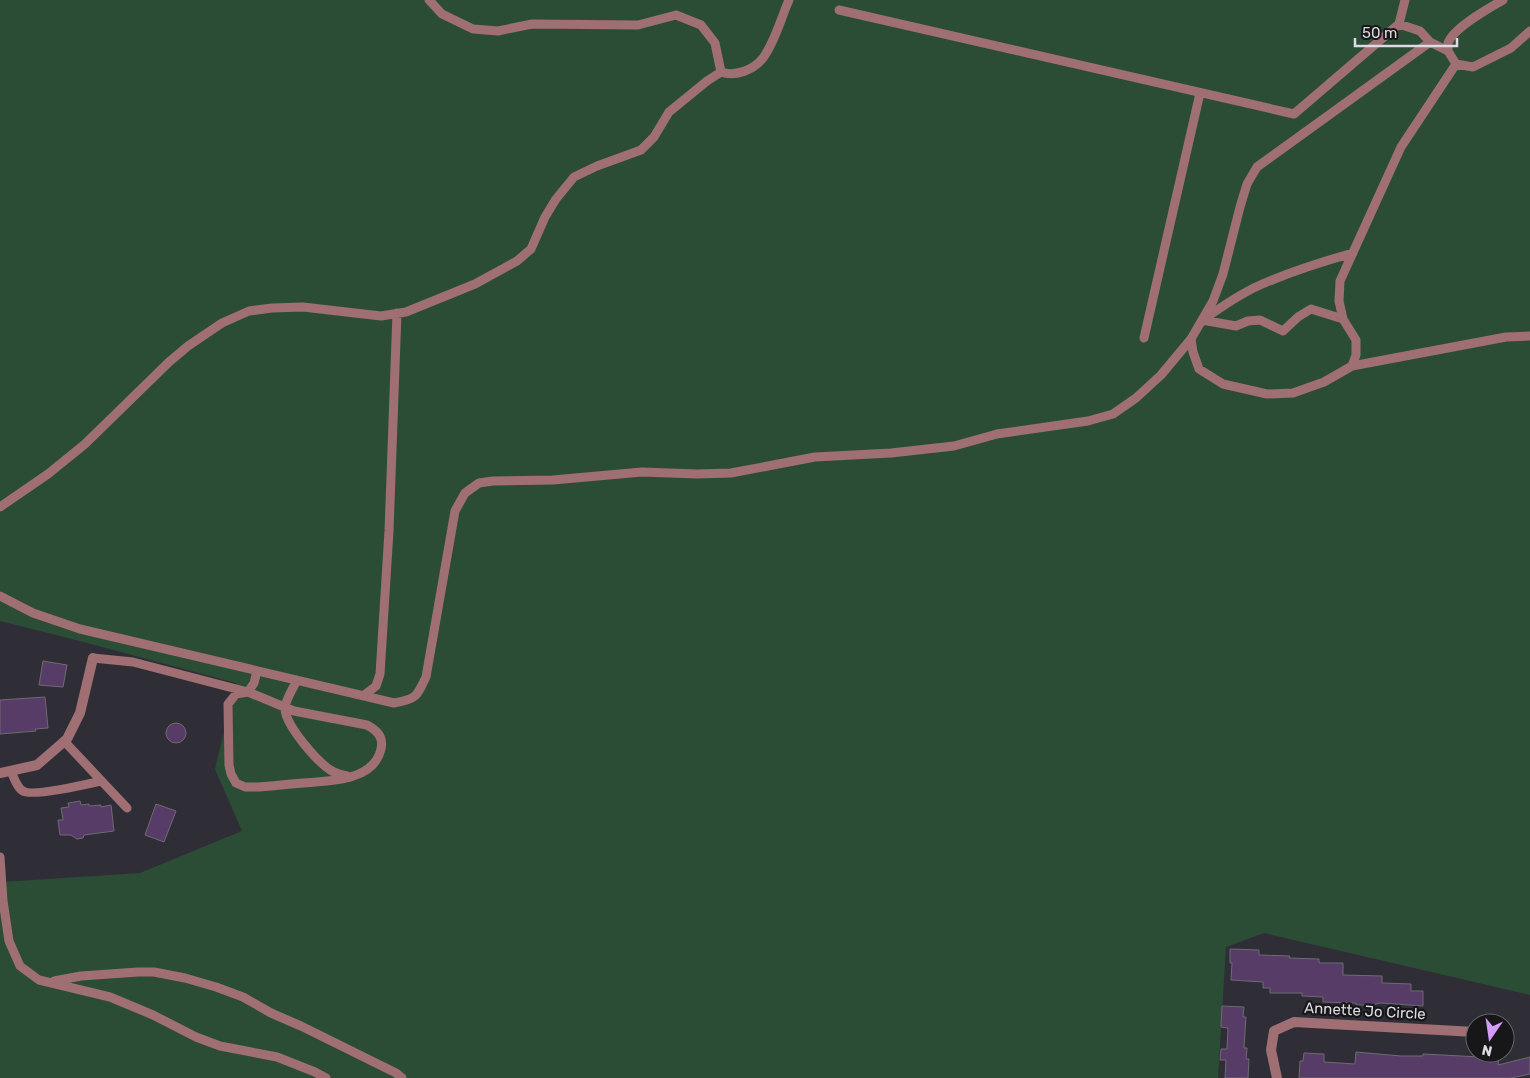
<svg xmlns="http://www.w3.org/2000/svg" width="1530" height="1078" font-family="Rubik,sans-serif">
  <rect width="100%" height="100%" fill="#2f2e36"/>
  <!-- green -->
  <path fill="#2c4d35" d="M0,0h1530v995l-266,-62 -38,14 -8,131h-1218v-191l2,-5 138,-9 102,-42 -27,-62 21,-86 -156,-42 -80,-20z"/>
  <!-- building -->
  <path fill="#563c66" stroke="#6f6a72" d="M43,661l24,4 -4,22 -24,-2z
    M45,697l3,31 -13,1 1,2 -36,3v-34z
    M166 733a10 10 0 1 1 20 0a10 10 0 1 1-20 0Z
    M80,801l1,4 8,-1v2l12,-1v2l10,-2 3,26 -30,4 -1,3 -6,1 -6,-4h-11l-2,-15h5l-2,-12 8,-1 -1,-4z
    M156,804l20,7 -12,31 -19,-7z
    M1230,949l29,1v5l31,1 -1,2 30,1v4h24v12l39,1v7l29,1v7h12v15l-42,-3 -6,1v1h-19v-2l-33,-1v-5l-21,-1v-3h-32v-5h-7v-6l-32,-2 1,-17h-2z
    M1222,1006l22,1 -1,10h3l-2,31h3l-1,11h3l-1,19h-23l1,-18h-6l1,-11h6l1,-21 -7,-1z
    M1356,1052l45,4h22v-2l76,4 -1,7 32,-8v17l-19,4h-212l1,-17h3l1,-8 20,1v8l31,2z"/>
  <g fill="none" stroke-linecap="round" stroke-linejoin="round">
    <!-- service -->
    <path stroke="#9f6f74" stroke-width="9" d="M429,0l13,14 31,15 25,2 34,-7 106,1 38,-10 25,10 14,18 6,29c14,5 33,-2 42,-14 12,-16 18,-40 26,-58
      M1503,0c-14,8 -50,28 -55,43 0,3 0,5 0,8l8,13 17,3 38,-19 19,-17
      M839,10l455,104 105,-90 21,7 10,11
      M1399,24l6,-24
      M1202,320l34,6 12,-5 12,-1 23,11 15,-14 13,-8 32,10
      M1203,320c18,-13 37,-26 57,-35 30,-13 61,-23 93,-32
      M1144,338l56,-245
      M1191,339l2,13 6,17 24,15 44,10 26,-1 31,-11 28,-16 4,-11v-15l-13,-21 -4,-18 1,-20 61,-134 55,-83
      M1352,366l154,-29 24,-1
      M0,507l48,-33 37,-30 84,-82 19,-16 34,-23 27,-12 23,-3 31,-1 78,9 25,-4 69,-28 42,-23 14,-12 14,-32 11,-18 18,-22 23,-11 44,-16 13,-13 15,-25 38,-31 14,-9
      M0,596l33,17 47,16 314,74c22,-4 22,-5 32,-26l29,-166 10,-18 14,-10 14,-2 60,-1 89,-8 55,2 34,-1 84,-16 76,-4 63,-7 43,-12 91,-13 25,-7 23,-16 25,-23 30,-36 22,-38 10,-27 17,-67 7,-23 10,-17 173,-125 18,9
      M93,658l40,4 115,30 46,19 73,14c9,5 17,11 14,24 -7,32 -51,32 -77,34 -15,1 -31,3 -46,4h-13l-9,-4 -5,-9 -2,-9 -1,-61 8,-10 12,-2 6,-9 3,-12
      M297,680c-4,9 -12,20 -12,29 1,17 33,54 47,62 5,3 10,4 15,5
      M363,696l13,-10 4,-12 9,-143 8,-218
      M64,741l63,67
      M11,771c3,6 5,16 12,20 9,6 65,-7 78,-10
      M0,857l3,44 6,40 11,25 19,14 71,17 43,18 43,22 24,9 57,11 38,15 11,6
      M54,981l27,-5 57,-4h16l31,6 31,9 27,10 28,16 30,13 95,47 6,5"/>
    <!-- minor -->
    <path stroke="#9f6f74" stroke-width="10" d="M0,773l37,-8 30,-26 13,-26 13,-55
      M1491,1023l5,-3
      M1277,1078l-6,-28 3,-19 20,-9 181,10"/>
  </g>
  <g text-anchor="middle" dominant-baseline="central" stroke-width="4.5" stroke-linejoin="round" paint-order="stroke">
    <!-- street labels -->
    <g font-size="15" fill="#dcdbe1" stroke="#17171a">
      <text transform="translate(1365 1011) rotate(3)">Annette Jo Circle</text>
    </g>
  </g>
  <!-- north arrow -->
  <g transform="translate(1490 1038) rotate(193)"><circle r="24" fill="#17171a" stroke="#66656a"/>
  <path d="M0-4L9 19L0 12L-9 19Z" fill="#d59cfb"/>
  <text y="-8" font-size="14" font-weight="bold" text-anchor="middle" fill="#dcdbe1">N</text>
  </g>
  <!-- scale -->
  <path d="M1355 38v8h102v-8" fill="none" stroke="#dcdbe1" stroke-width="2.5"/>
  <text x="1362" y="38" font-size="15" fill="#dcdbe1" stroke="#17171a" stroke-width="4" paint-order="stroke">50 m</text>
</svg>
